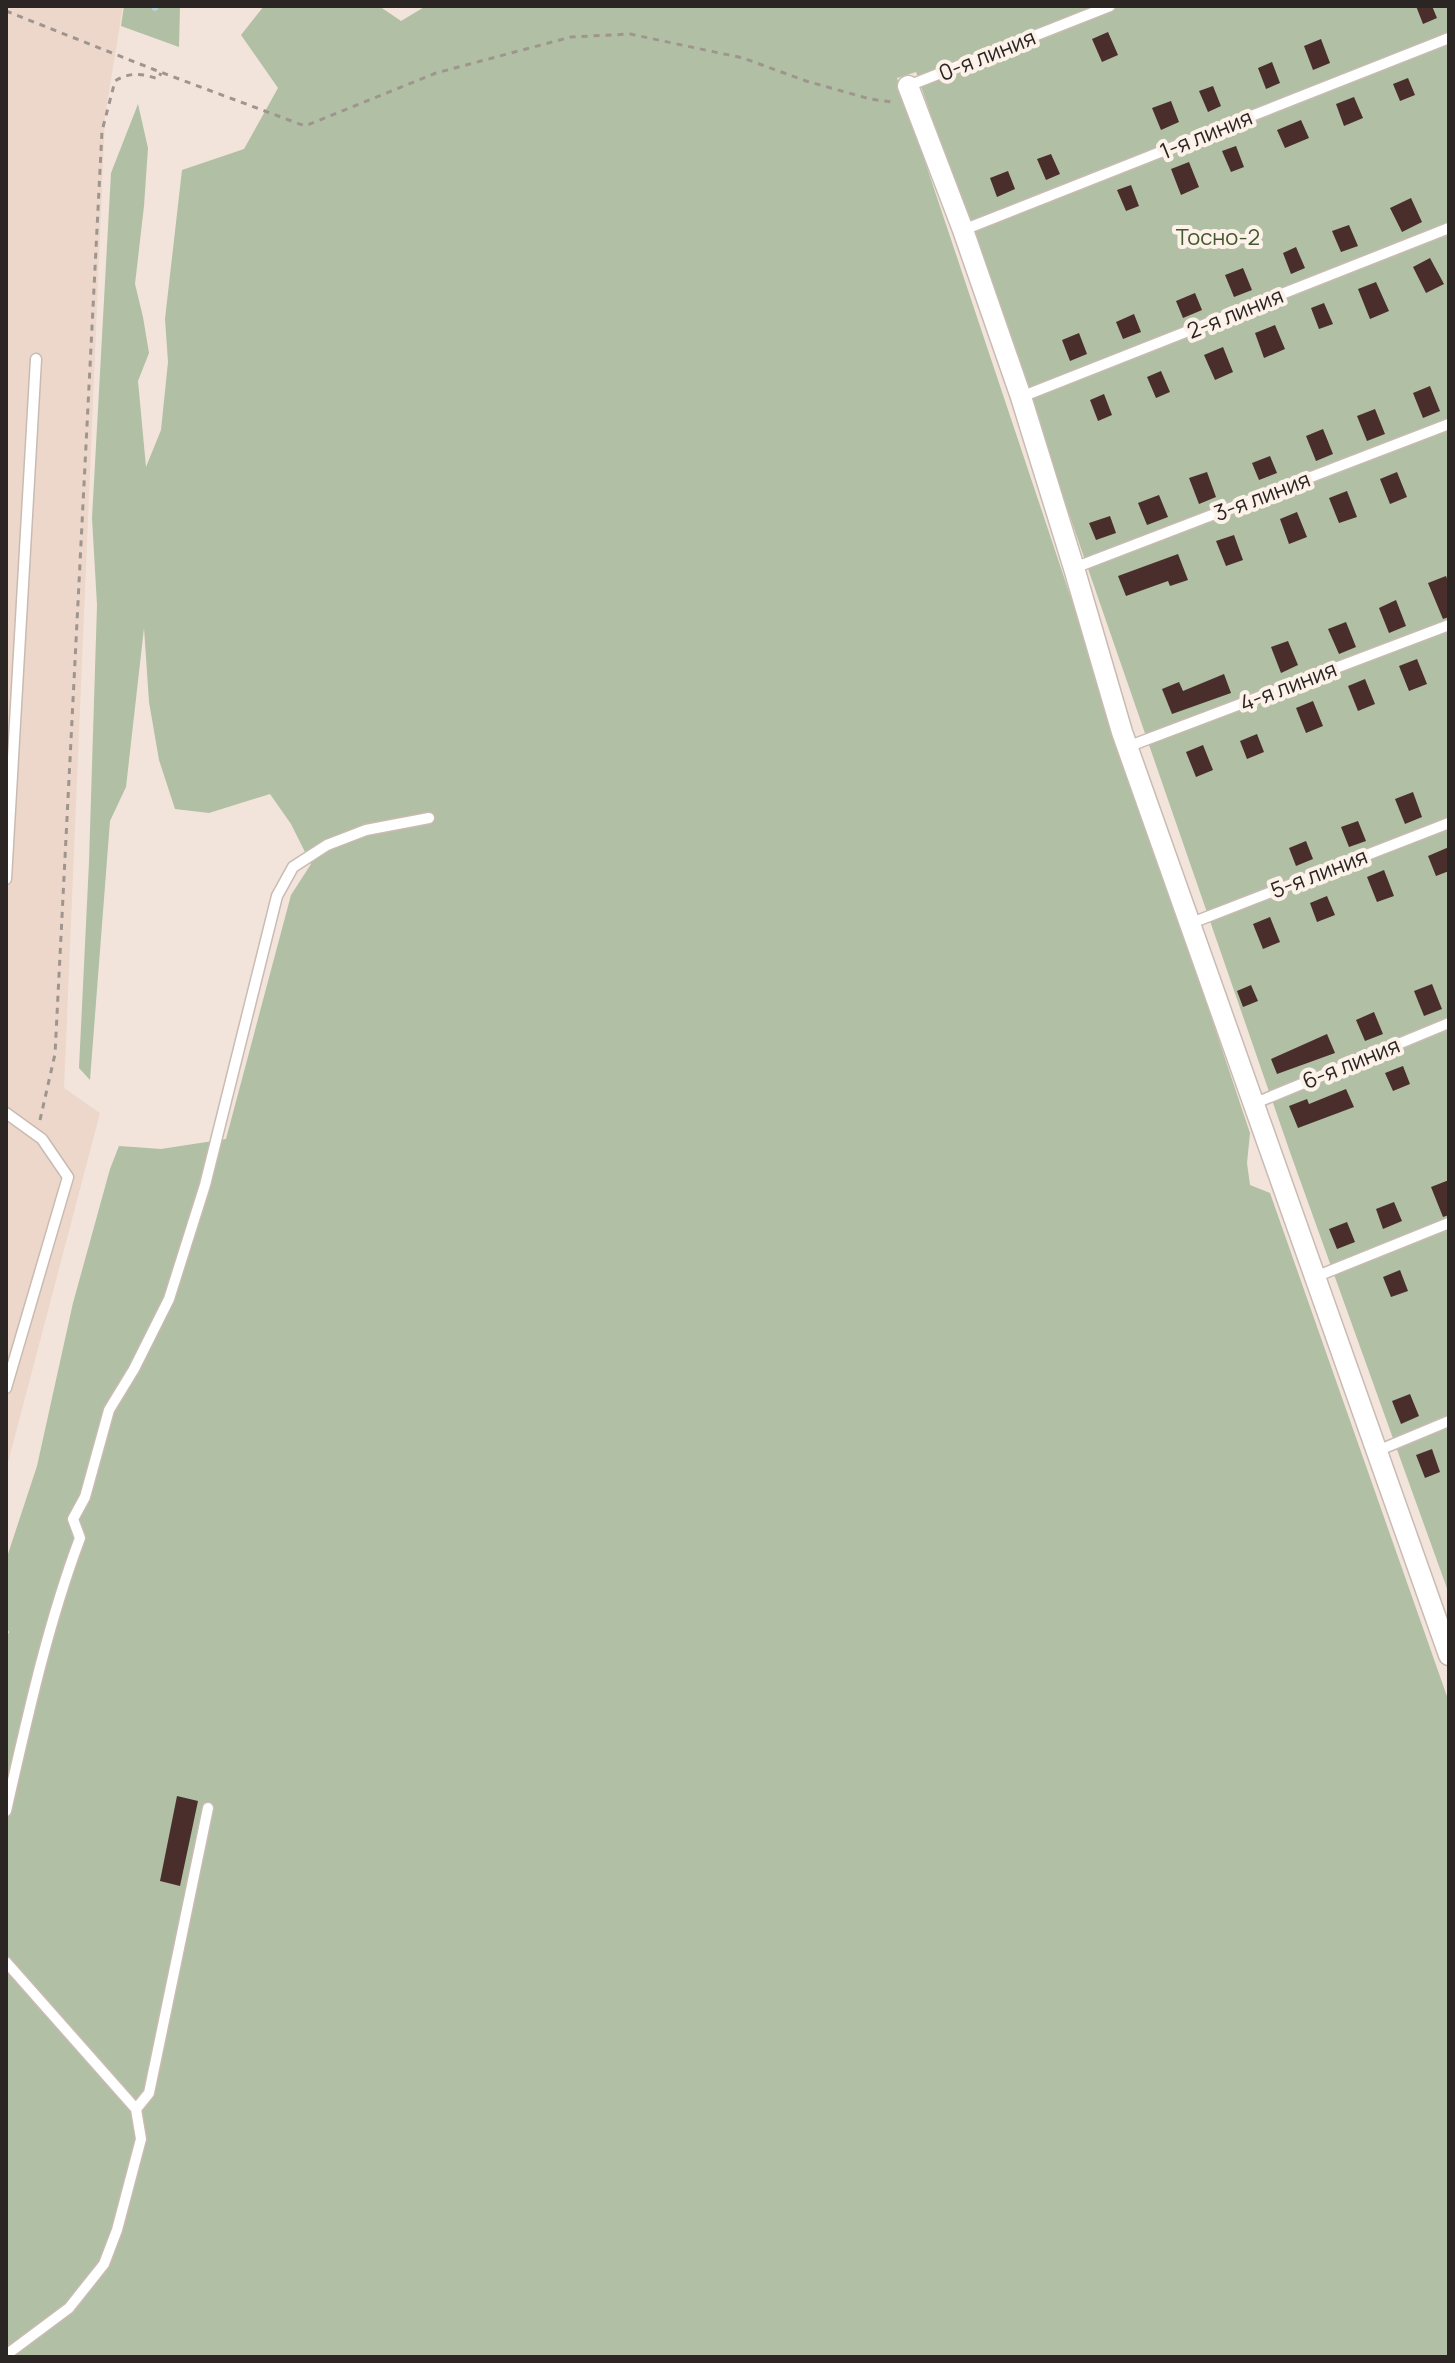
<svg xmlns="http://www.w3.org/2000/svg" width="1455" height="2363" font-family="Manrope,sans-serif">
  <rect width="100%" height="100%" fill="#f2e4db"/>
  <!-- built -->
  <path fill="#ecd7ca" d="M6,6h117l-18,110 -41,972 36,25 -94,357z"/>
  <!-- green -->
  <path fill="#b1bfa4" d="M124,6h56l-1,41 -58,-21z
    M264,6h115l22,15 25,-15h1023v1588l-158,-439 -375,-1083 -19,6 353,1055 -3,30 3,22 20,8 179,509v655h-1443v-387l11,9 -11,-28v-122l7,-45 -7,19v-165l3,-6 -3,-5v-67l31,-94 36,-163 37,-134 9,-23 42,3 65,-10 65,-244 20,-31 -20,-40 -21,-30 -61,19 -34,-4 -16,-49 -10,-58 -5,-74 -18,159 -16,34 -20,259 -11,-12 10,-206 8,-257 -5,-87 19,-345 27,-69 10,44 -4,58 -9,78 8,33 6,36 -11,28 8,86 15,-37 7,-68 -3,-43 17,-149 62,-21 34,-61 -37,-53z"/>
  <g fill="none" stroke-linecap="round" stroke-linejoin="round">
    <!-- stream -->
    <path stroke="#b0d6de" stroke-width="6" d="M155,8v-2"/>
  </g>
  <!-- building -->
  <path fill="#492e2b" d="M1416,6h16l5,12 -14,6z
    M1108,32l10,23 -16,7 -10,-23z
    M1321,39l9,24 -17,7 -9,-24z
    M1272,62l8,21 -14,6 -8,-21z
    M1408,78l7,17 -15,6 -7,-17z
    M1213,86l8,20 -13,6 -9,-21z
    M1354,97l9,21 -19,8 -8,-22z
    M1171,101l8,21 -18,8 -9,-22z
    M1301,120l8,18 -24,10 -8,-18z
    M1236,146l8,21 -13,5 -9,-21z
    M1051,154l9,20 -14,6 -9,-21z
    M1189,162l10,25 -18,8 -10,-26z
    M1008,171l7,18 -18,8 -7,-19z
    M1131,185l8,21 -13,5 -9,-21z
    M1411,198l11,24 -20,10 -12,-24z
    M1349,225l9,21 -17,6 -9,-21z
    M1296,247l9,21 -14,6 -8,-21z
    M1430,258l14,26 -18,9 -13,-26z
    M1243,268l9,22 -18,7 -9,-22z
    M1376,282l13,29 -19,8 -12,-30z
    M1195,293l7,17 -19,8 -7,-17z
    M1324,303l9,21 -14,5 -8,-21z
    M1134,314l7,18 -18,7 -7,-17z
    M1275,325l10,24 -21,9 -9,-25z
    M1079,333l8,21 -17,7 -8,-21z
    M1223,347l10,25 -18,8 -11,-25z
    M1161,371l9,21 -14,6 -9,-21z
    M1430,386l10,25 -17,7 -10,-25z
    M1104,394l8,21 -14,6 -8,-21z
    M1375,409l10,25 -18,7 -10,-25z
    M1323,429l10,25 -17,7 -10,-25z
    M1270,456l7,17 -18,7 -7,-17z
    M1207,472l9,25 -17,7 -10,-26z
    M1397,472l10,25 -17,7 -10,-25z
    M1347,491l10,26 -18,6 -10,-25z
    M1159,495l9,22 -21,8 -9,-22z
    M1297,512l10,25 -18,7 -9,-25z
    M1110,516l6,17 -20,7 -7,-17z
    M1234,535l9,25 -17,6 -10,-25z
    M1178,554l10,26 -18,6 -2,-5 -42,15 -8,-20z
    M1446,576l3,8v33l-6,2 -15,-36z
    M1396,600l10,26 -17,7 -10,-25z
    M1346,622l10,25 -17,7 -11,-25z
    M1288,641l10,24 -17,8 -10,-26z
    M1417,659l10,25 -18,7 -10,-25z
    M1224,674l7,19 -59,21 -10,-25 17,-7 4,9z
    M1365,679l10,25 -17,7 -10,-25z
    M1313,701l10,25 -17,7 -10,-25z
    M1257,734l7,18 -17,7 -7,-18z
    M1203,745l10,25 -17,7 -10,-25z
    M1413,792l9,25 -17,7 -10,-25z
    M1358,821l8,20 -17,6 -8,-20z
    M1306,841l7,18 -17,7 -7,-18z
    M1449,847v24l-13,5 -8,-20z
    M1384,870l10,26 -17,6 -10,-25z
    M1327,896l8,19 -18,7 -7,-19z
    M1270,917l10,25 -17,7 -10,-25z
    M1432,984l10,25 -18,7 -10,-25z
    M1251,985l7,16 -15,6 -6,-16z
    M1374,1012l9,22 -18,7 -9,-21z
    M1327,1034l8,19 -58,21 -6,-15z
    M1403,1066l7,18 -17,7 -8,-18z
    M1346,1089l8,18 -56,21 -9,-22 18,-7 2,5z
    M1449,1180v35l-6,2 -12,-30z
    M1394,1202l8,19 -19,8 -7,-20z
    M1347,1222l8,20 -18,7 -8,-20z
    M1400,1270l8,21 -17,6 -8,-20z
    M1410,1394l9,22 -18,8 -9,-23z
    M1432,1449l8,23 -15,6 -9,-23z
    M177,1796l21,5 -18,85 -20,-5z"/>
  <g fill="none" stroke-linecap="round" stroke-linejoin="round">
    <defs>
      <path id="service" d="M908,86l202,-80
        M963,230l486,-192
        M1021,397l428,-169
        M1074,568l375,-144
        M1127,747l322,-122
        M6,879l30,-520
        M1189,924l260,-101
        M1253,1104l196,-81
        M6,1113l36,26 26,38 -62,211
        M1315,1277l134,-54
        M1377,1451l72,-30
        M6,1811c21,-92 41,-185 74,-273l-7,-19 12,-22 24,-87 25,-41 35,-70 36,-114 72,-289 16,-29 34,-22 39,-15 63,-12
        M6,1962l130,147 5,30 -24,91 -13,34 -35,44 -63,47
        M136,2109l13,-16 59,-285"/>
      <path id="minor" d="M908,86l55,144 58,167 53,171 48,164 327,923"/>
    </defs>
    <!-- service casing -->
    <use href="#service" stroke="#c9bbb2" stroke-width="13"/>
    <!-- minor casing -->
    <use href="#minor" stroke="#c9bbb2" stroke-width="23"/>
    <!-- path -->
    <path stroke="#9f958f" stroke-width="3" stroke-dasharray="6 6" stroke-linecap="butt" d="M6,11l149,59 150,56 131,-53 135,-36 59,-3 113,24 63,23 64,18 22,3
      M40,1120l15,-66 47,-923 13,-50c15,-9 26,-8 43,-2l3,-6"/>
    <!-- service -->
    <use href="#service" stroke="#fff" stroke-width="10"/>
    <!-- minor -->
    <use href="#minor" stroke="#fff" stroke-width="20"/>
  </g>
  <g text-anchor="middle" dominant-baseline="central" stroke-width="8" stroke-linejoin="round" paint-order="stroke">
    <!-- street labels -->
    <g font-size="22" fill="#2b2623" stroke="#fdf2ea">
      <text transform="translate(987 55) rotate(-22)">0-я линия</text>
      <text transform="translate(1206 134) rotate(-22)">1-я линия</text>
      <text transform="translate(1235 313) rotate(-22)">2-я линия</text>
      <text transform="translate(1262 496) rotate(-21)">3-я линия</text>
      <text transform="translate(1288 686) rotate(-21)">4-я линия</text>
      <text transform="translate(1319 873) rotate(-21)">5-я линия</text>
      <text transform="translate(1351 1063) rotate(-22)">6-я линия</text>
    </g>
    <!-- park labels -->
    <g font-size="22" fill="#43582c" stroke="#fdf2ea">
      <text x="1218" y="237">Тосно-2</text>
    </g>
  </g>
  <!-- border -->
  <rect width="1455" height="2363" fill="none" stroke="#2b2623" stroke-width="16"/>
</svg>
